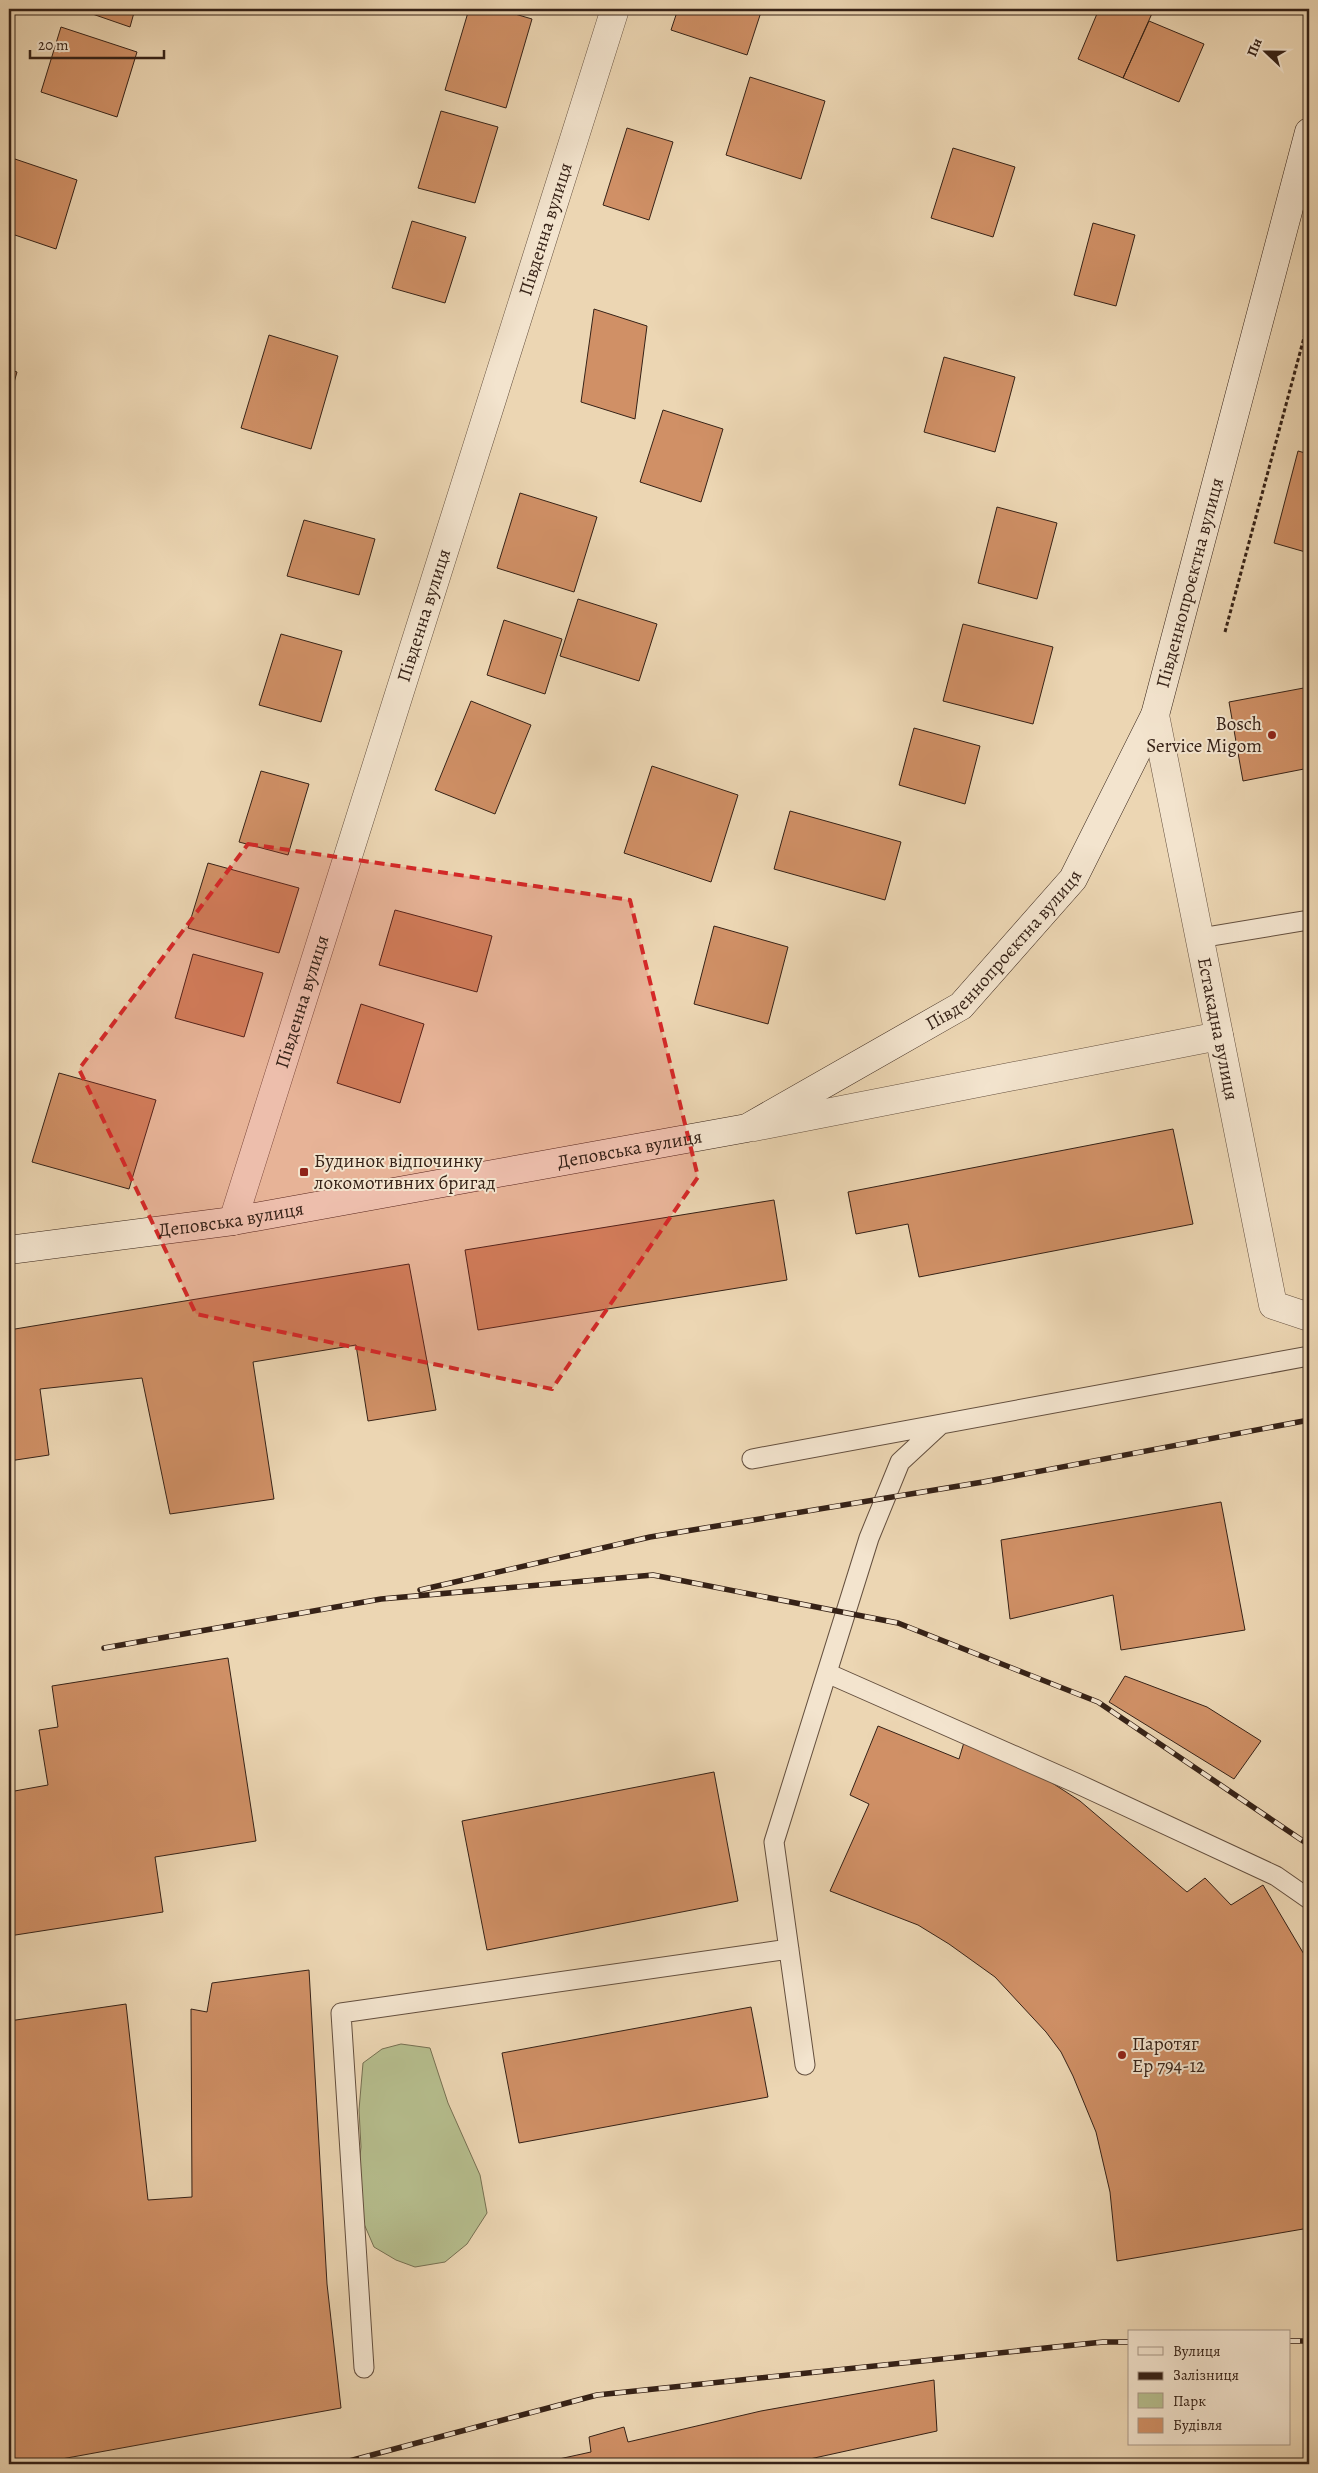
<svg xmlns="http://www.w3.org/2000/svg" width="1318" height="2473" font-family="Alegreya,serif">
  <rect width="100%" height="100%" fill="#ecd6b3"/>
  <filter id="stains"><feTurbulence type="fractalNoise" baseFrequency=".004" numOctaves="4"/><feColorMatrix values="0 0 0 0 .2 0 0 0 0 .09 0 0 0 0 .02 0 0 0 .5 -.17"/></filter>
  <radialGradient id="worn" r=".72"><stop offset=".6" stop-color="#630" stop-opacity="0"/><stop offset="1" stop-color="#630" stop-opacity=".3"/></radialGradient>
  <!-- green -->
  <path fill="#b6be8e" stroke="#767052" d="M401,2044l29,4 18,55 32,72 7,38 -20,31 -22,18 -30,5 -19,-7 -22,-13 -19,-44 6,-56 -2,-37 4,-47 19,-14z"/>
  <!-- building -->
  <path fill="#d09066" stroke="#362217" d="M78,9h57l-5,18z
    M469,9h29l34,10 -26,89 -61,-18z
    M678,9h84l-15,46 -76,-25z
    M1099,9h55l-31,69 -45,-19z
    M1149,21l55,23 -25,58 -56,-24z
    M61,27l76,25 -20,65 -76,-25z
    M750,77l75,24 -24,78 -75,-24z
    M441,111l57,16 -23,76 -57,-15z
    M627,128l46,14 -24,78 -46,-15z
    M953,148l62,19 -22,70 -62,-19z
    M12,158l65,22 -21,69 -47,-16v-65z
    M412,221l54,16 -21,66 -53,-15z
    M1093,223l42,12 -19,71 -42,-11z
    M594,309l53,17 -12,93 -54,-17z
    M269,335l69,21 -27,93 -70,-21z
    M944,357l71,20 -20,75 -71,-20z
    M9,369l8,3 -8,28z
    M663,410l60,19 -22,73 -61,-20z
    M1298,451l11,3v99l-35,-10z
    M520,493l77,24 -23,75 -77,-24z
    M997,507l60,16 -20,76 -59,-16z
    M304,520l71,19 -16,56 -72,-19z
    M578,599l79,25 -18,57 -79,-25z
    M504,620l58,19 -17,55 -58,-19z
    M963,624l90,23 -20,77 -90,-23z
    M281,634l61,17 -21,71 -62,-17z
    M1309,687v81l-66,13 -14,-79z
    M471,701l60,24 -36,89 -60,-24z
    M914,728l66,18 -15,58 -66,-19z
    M652,766l86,29 -27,87 -87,-29z
    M261,771l48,13 -21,71 -49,-13z
    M790,811l111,31 -16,58 -111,-31z
    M208,863l91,25 -20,65 -91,-25z
    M395,910l97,26 -15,56 -98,-27z
    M714,926l74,21 -20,77 -74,-20z
    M193,954l70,19 -19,64 -69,-19z
    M361,1004l63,20 -24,79 -63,-20z
    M59,1073l97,27 -27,89 -97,-27z
    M1173,1129l20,95 -274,53 -11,-53 -52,10 -8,-42z
    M774,1200l13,80 -309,50 -13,-80z
    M409,1264l27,146 -68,11 -12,-76 -103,17 21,137 -104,15 -28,-136 -102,11 9,66 -40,6v-131z
    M1221,1502l24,128 -124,20 -8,-55 -103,24 -9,-79z
    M228,1658l28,183 -101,16 8,55 -154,24v-144l39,-7 -9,-55 19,-3 -6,-41z
    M1125,1676l82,31 54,34 -27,38 -125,-77z
    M878,1726l81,33 6,-20 61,27 54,35 107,91 18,-14 26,27 32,-20 42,71 4,15v224l-4,2 4,31 -192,33 -7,-69 -14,-60 -23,-56 -12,-24 -15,-20 -51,-55 -46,-33 -31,-19 -88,-34 39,-87 -19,-9z
    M714,1772l24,129 -251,49 -25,-129z
    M309,1970l18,314 14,124 -307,56h-25v-443l117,-17 22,196 44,-3 -1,-188 16,3 5,-29z
    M751,2007l17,90 -249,46 -17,-90z
    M934,2380l3,51 -150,33h-251l55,-12 -2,-15 35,-10 4,15 133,-31z"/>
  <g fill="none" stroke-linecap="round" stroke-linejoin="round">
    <defs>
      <path id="service" d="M1200,938l109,-18
        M752,1459l557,-103
        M827,1673l249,110 200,93 33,23
        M805,2065l-31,-223 95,-304 31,-76 41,-38
        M364,2368l-23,-355 448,-64"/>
      <g id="minor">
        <path id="s1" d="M1155,715l118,590 36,12"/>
        <path d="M754,1127l465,-91"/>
        <path id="s2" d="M233,1221l382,-1212"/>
      </g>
      <g id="secondary">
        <path id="s3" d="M9,1250l224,-29 514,-93 214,-122 112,-127 82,-164 154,-583"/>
      </g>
    </defs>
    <!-- service casing -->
    <use href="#service" stroke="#644f3e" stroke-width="21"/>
    <!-- minor casing -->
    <use href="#minor" stroke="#644f3e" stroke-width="29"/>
    <!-- secondary casing -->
    <use href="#secondary" stroke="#362217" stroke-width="29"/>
    <!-- path -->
    <path stroke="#362217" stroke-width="3" stroke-dasharray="4 2.5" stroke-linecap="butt" d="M1225,632l84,-313"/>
    <!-- service -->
    <use href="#service" stroke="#f3e4ce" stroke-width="19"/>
    <!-- minor -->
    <use href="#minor" stroke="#f3e4ce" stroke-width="28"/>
    <!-- secondary -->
    <use href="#secondary" stroke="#f3e4ce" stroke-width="28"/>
    <defs>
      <path id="rail" d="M420,1590l230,-53 333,-55 326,-62
        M104,1648l277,-49 272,-24 245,48 200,79 211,143
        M1289,2341h20
        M338,2464l259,-69 506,-53h26"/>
    </defs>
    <!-- rail casing -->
    <use href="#rail" stroke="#362217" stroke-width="5.5"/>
    <!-- rail -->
    <use href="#rail" stroke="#f3e4ce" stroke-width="4" stroke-dasharray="11" stroke-linecap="butt"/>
  </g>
  <!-- marked area -->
  <path fill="#d62828" fill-opacity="0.2" stroke="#d62828" stroke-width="4" stroke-dasharray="10 6" stroke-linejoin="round" d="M248,844l382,56 68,277 -146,212 -356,-75 -117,-245z"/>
  <!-- markers -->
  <g fill="#8f2418" stroke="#f3e4ce" stroke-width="2">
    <circle cx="1272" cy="735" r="5"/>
    <rect x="299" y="1167" width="10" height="10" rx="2.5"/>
    <circle cx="1122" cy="2055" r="5"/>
  </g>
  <g text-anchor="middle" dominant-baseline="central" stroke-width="4" stroke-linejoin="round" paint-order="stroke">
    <!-- street labels -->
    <g font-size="19" fill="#362217" stroke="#f3e4ce">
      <text stroke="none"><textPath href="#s2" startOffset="1040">Південна вулиця</textPath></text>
      <text stroke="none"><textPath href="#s3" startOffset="1484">Південнопроєктна вулиця</textPath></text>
      <text stroke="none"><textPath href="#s2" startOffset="635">Південна вулиця</textPath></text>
      <text stroke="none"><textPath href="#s3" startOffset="1064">Південнопроєктна вулиця</textPath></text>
      <text stroke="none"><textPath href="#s2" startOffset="230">Південна вулиця</textPath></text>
      <text stroke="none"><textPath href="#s1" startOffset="320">Естакадна вулиця</textPath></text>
      <text stroke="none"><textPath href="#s3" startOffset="629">Деповська вулиця</textPath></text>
      <text stroke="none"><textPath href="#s3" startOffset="224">Деповська вулиця</textPath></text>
    </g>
    <!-- poi labels -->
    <g font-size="19" fill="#362217" stroke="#f3e4ce" text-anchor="start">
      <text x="1262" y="724" text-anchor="end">Bosch<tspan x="1262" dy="22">Service Migom</tspan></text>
      <text x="314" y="1161">Будинок відпочинку<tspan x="314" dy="22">локомотивних бригад</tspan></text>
      <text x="1132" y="2044">Паротяг<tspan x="1132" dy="22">Ер 794-12</tspan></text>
    </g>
  </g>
  <!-- margin -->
  <rect width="1318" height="2473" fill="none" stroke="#ecd6b3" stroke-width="30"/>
  <rect x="10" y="10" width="1298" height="2453" fill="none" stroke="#362217" stroke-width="2.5"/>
  <rect x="15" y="15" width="1288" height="2443" fill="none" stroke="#362217"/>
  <!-- legend -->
  <rect x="1128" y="2330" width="162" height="115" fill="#f3e4ce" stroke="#a79685"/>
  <rect x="1138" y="2347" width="25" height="8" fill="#f3e4ce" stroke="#a79685"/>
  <text x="1173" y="2356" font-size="15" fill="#362217">Вулиця</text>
  <rect x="1138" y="2372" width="25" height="8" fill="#362217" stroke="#a79685"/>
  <text x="1173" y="2380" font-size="15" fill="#362217">Залізниця</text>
  <rect x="1138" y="2393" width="25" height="15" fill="#b6be8e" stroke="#a79685"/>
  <text x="1173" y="2406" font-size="15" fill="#362217">Парк</text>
  <rect x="1138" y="2418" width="25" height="15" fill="#d09066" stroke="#a79685"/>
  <text x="1173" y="2430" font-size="15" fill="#362217">Будівля</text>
  <!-- north arrow -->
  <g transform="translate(1266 52) rotate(292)" stroke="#f3e4ce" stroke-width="4" paint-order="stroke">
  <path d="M0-4L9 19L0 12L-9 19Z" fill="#362217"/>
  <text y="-8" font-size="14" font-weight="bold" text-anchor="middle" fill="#362217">Пн</text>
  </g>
  <!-- scale -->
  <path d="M30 50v8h134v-8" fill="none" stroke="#362217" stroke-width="2.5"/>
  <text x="38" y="50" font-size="15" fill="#362217" stroke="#f3e4ce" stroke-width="4" paint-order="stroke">20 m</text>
  <rect width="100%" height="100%" filter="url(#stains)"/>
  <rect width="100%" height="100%" fill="url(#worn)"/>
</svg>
